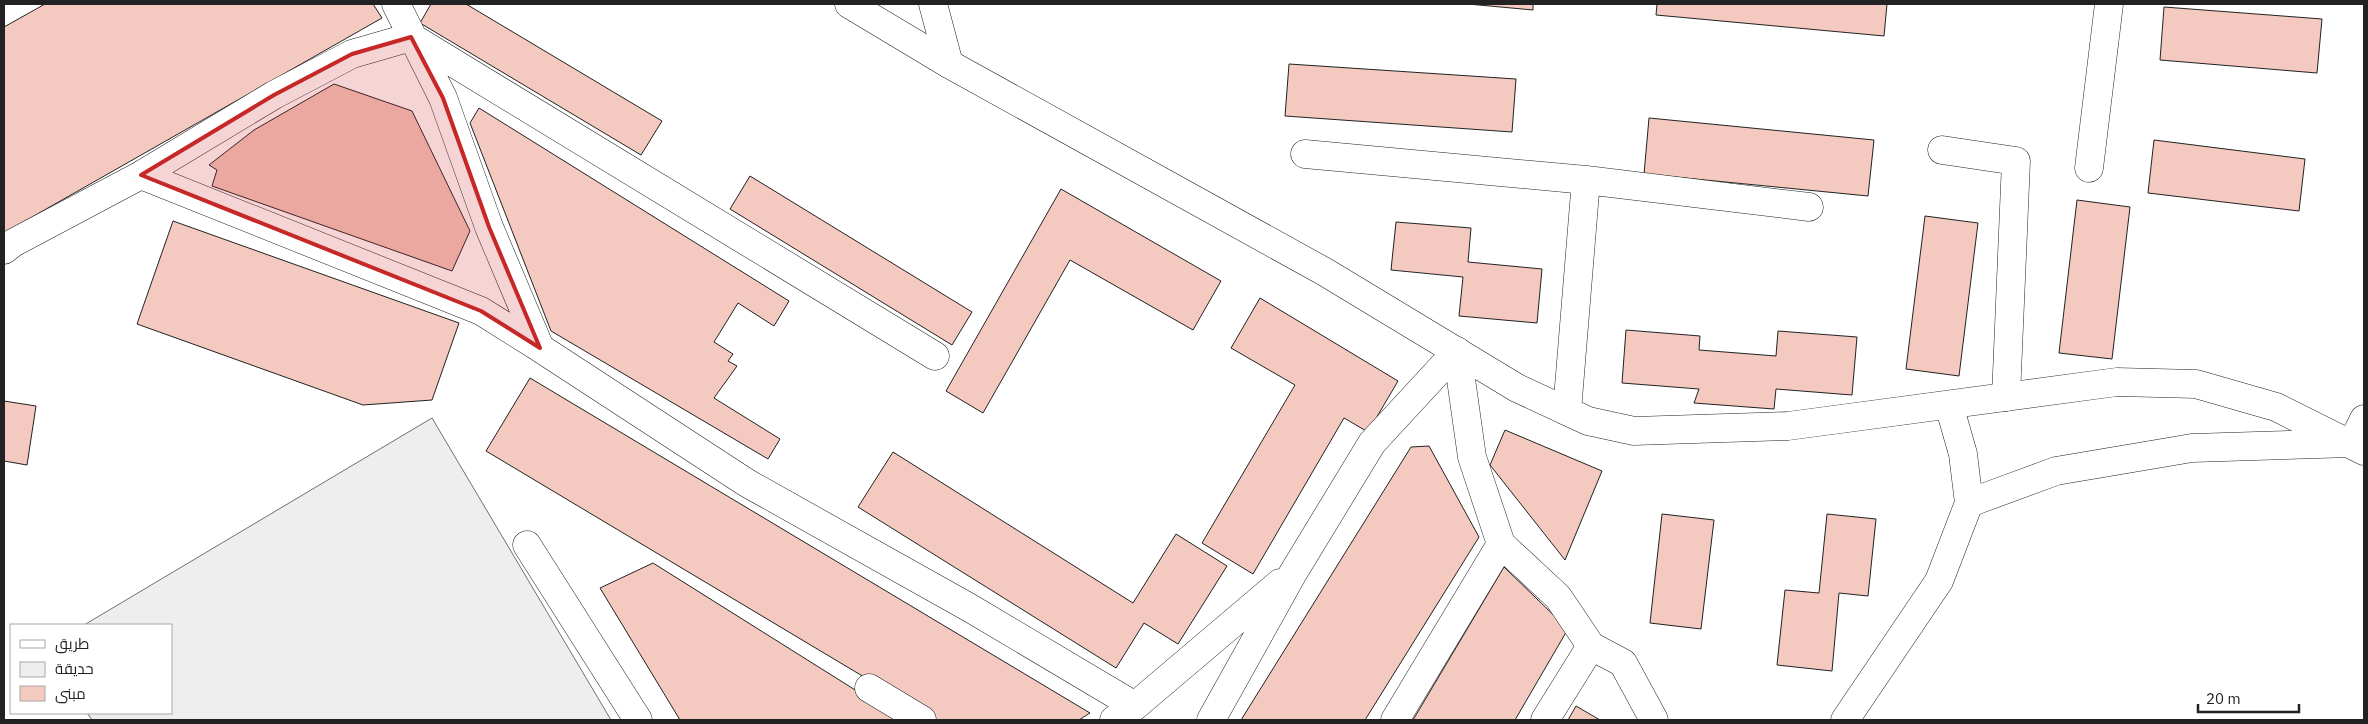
<svg xmlns="http://www.w3.org/2000/svg" width="2368" height="724" font-family="'IBM Plex Sans',Cairo,sans-serif">
  <rect width="100%" height="100%" fill="#fff"/>
  <!-- green -->
  <path fill="#eee" stroke="#6f6f6f" d="M432,418l179,302h-519l-5,-7h84v-88h-87z"/>
  <!-- building -->
  <path fill="#f3c9c0" stroke="#222" d="M45,4h328l9,14 -378,215v-206z
    M431,4h35l196,117 -21,34 -221,-132z
    M1468,4h65v6z
    M1657,4h230l-3,32 -228,-21z
    M2164,7l158,12 -5,54 -157,-13z
    M1289,64l227,15 -4,53 -227,-16z
    M334,84l78,27 58,120 -18,40 -240,-85 5,-16 -8,-5 45,-35z
    M479,108l310,193 -15,25 -36,-23 -24,39 19,12 -5,7 9,5 -23,32 66,41 -12,20 -217,-128 -81,-208z
    M1649,118l225,22 -6,56 -224,-22z
    M2154,140l151,19 -6,52 -151,-18z
    M750,176l222,136 -20,33 -222,-136z
    M1061,189l160,92 -28,49 -123,-70 -87,153 -37,-22z
    M2077,200l53,7 -18,152 -53,-6z
    M1925,216l53,7 -19,153 -53,-7z
    M173,221l286,102 -27,77 -69,5 -226,-81z
    M1396,222l75,6 -3,34 74,7 -5,54 -78,-7 4,-39 -72,-7z
    M1260,298l138,83 -30,51 -24,-14 -91,156 -51,-31 93,-158 -64,-37z
    M1626,330l74,6 -1,14 77,6 2,-25 79,6 -5,58 -76,-6 -2,20 -80,-6 5,-14 -77,-6z
    M530,378l560,335 -11,7h-143l-450,-269z
    M4,401l32,5 -9,59 -23,-4z
    M1505,430l97,41 -37,89 -75,-95z
    M1429,446l50,91 -114,183h-124l170,-273z
    M893,452l240,151 43,-69 51,32 -49,78 -34,-21 -28,45 -258,-161z
    M1662,514l52,6 -13,109 -51,-6z
    M1827,514l49,5 -8,77 -29,-3 -7,78 -55,-6 8,-75 34,3z
    M653,563l250,157h-223l-80,-132z
    M1504,567l64,62 -53,91h-102z
    M1576,706l24,14h-32z"/>
  <g fill="none" stroke-linecap="round" stroke-linejoin="round">
    <defs>
      <path id="minor" d="M396,4l47,94 46,129 51,121 207,135 223,125 165,98
        M849,4l100,60
        M1942,150l74,11 -10,236
        M1305,154l281,26
        M2089,168l20,-164
        M141,175l340,136 59,37
        M4,250l9,-7 128,-68 133,-80 78,-41 59,-17 524,319
        M1457,351l15,106 29,87 57,53 33,49 32,17 31,57
        M1567,411l19,-231 223,27
        M1969,503l87,-32 136,-23 160,-5 12,-24
        M527,545l111,175
        M869,688l53,32
        M1114,720l21,-14 145,-123
        M1211,720l82,-147 79,-130 85,-92
        M1395,720l106,-176
        M1545,720l46,-74
        M1845,720l94,-139 30,-78 -6,-49 -14,-49"/>
      <path id="tertiary" d="M933,4l16,60 376,208 192,116 71,33 46,10 154,-5 329,-44 79,2 80,23 88,44"/>
    </defs>
    <!-- minor casing -->
    <use href="#minor" stroke="#222" stroke-width="29"/>
    <!-- tertiary casing -->
    <use href="#tertiary" stroke="#222" stroke-width="29"/>
    <!-- minor -->
    <use href="#minor" stroke="#fff" stroke-width="28"/>
    <!-- tertiary -->
    <use href="#tertiary" stroke="#fff" stroke-width="28"/>
  </g>
  <!-- marked area -->
  <path fill="#c62828" fill-opacity="0.2" stroke="#c62828" stroke-width="4" stroke-linejoin="round" d="M411,37l32,61 46,129 51,121 -59,-37 -340,-136 133,-80 78,-41z"/>
  <!-- border -->
  <rect width="2368" height="724" fill="none" stroke="#222222" stroke-width="10"/>
  <!-- legend -->
  <rect x="10" y="624" width="162" height="90" fill="#ffffff" stroke="#a7a7a7"/>
  <rect x="20" y="640" width="25" height="8" fill="#ffffff" stroke="#a7a7a7"/>
  <text x="55" y="649" font-size="15" fill="#222222">طريق</text>
  <rect x="20" y="662" width="25" height="15" fill="#eeeeee" stroke="#a7a7a7"/>
  <text x="55" y="674" font-size="15" fill="#222222">حديقة</text>
  <rect x="20" y="686" width="25" height="15" fill="#f3c9c0" stroke="#a7a7a7"/>
  <text x="55" y="699" font-size="15" fill="#222222">مبنى</text>
  <!-- scale -->
  <path d="M2198 704v8h101v-8" fill="none" stroke="#222222" stroke-width="2.5"/>
  <text x="2206" y="704" font-size="15" fill="#222222" stroke="#ffffff" stroke-width="4" paint-order="stroke">20 m</text>
</svg>
